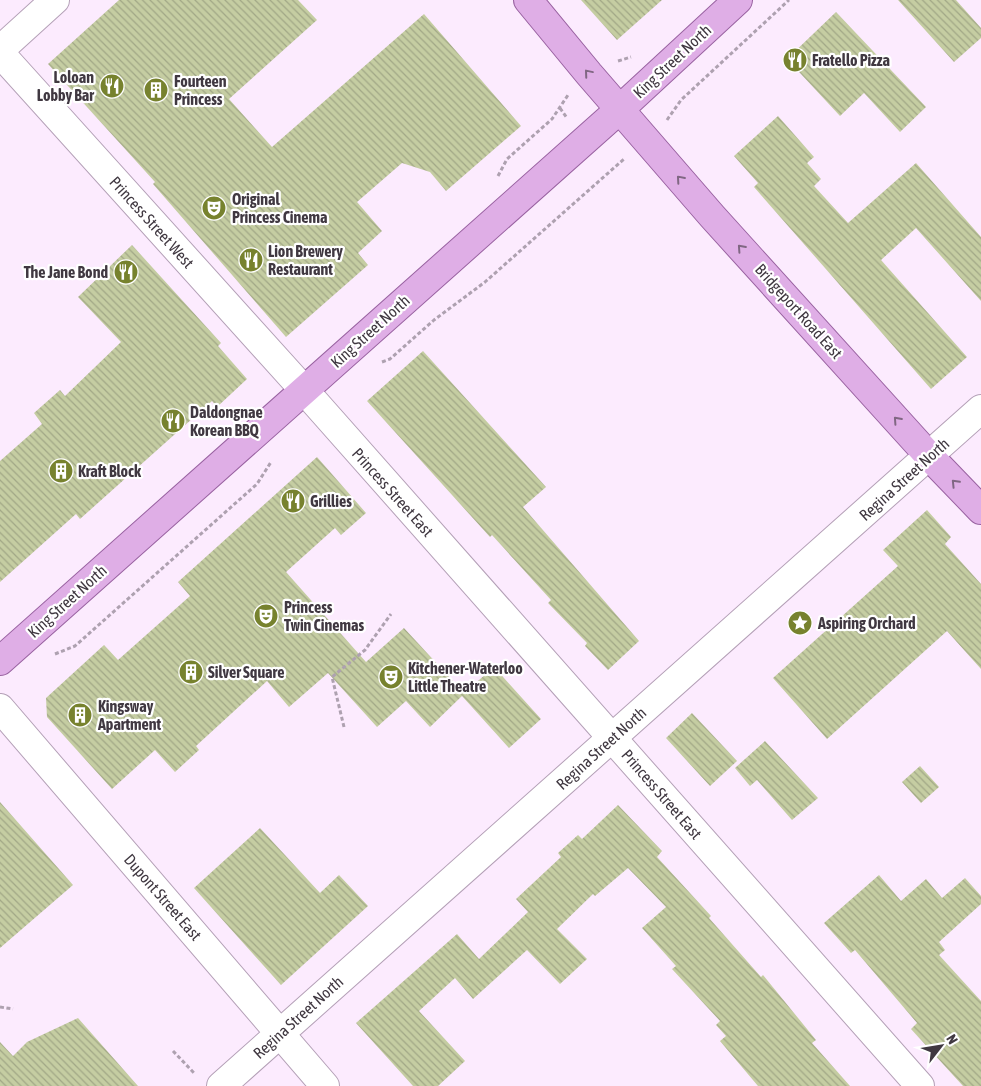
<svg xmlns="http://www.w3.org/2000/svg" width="981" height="1086" font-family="'Asap Condensed',sans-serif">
  <defs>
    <pattern id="building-back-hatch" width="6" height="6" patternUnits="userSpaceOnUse" patternTransform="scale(1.25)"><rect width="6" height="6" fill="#c5cda2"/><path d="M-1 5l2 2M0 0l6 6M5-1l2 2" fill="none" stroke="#a1a786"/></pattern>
  </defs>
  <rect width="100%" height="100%" fill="#fcebfe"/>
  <!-- building -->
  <path fill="url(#building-back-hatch)" d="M119,0h179l19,20 -88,79 43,48 152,-133 97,112 -75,65 -16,-19 -28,-9 -45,39 25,29 -24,22 10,12 -82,72 -133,-153 2,-2 -107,-118z
    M581,0h81l-45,40z
    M898,0h58l25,28v10l-27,24z
    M836,12l90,95 -26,25 -36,-39 -24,23 -53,-57z
    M778,116l36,41 -7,6 14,16 -7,7 34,37 68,-60 65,74v64l-65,-73 -35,32 86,97 -36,32 -177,-202 4,-4 -24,-27z
    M132,245l89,98 -3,3 29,33 -30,28 -5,-6 -132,118 -4,-5 -76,68v-121l42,-37 -8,-11 26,-23 5,6 56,-54 -43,-45z
    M423,351l123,136 -23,20 116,134 -31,29 -23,-24 2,-3 -39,-40 3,-3 -59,-65 -2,2 -123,-136z
    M317,457l49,56 -25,22 -6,-7 -49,44 80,90 38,-34 60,65 30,-26 47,52 -32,29 -47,-52 -32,31 -24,-26 -29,26 -49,-54 -39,34 -22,-26 -71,65 3,4 -24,22 -20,-22 -43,39 -65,-72 -1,-19 58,-53 14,15 72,-64 -12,-14z
    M927,510l24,27 -6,7 36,40v85l-34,-38 -120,108 -54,-61 125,-112 -15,-16z
    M692,713l45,48 -27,25 -44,-48z
    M765,741l53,57 -26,22 -35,-40 -7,6 -15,-18z
    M920,766l19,21 -18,16 -19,-21z
    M0,802l73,83 -73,63z
    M618,805l44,46 -5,6 54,59 -2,2 52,59 2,-2 53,65 -4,3 38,43h-92l-38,-45 6,-5 -10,-11 4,-4 -48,-52 4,-3 -34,-38 24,-21 -38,-39 -33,28 -2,-2 -36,35 30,30 -27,25 -33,-34 -54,49 -18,-21 -36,33 46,50 -27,25h-25l-57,-63 101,-89 22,25 49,-47 -12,-13 45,-42 -3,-4 20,-18 4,4z
    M260,828l60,65 19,-18 29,31 -87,79 -87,-97z
    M879,875l22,26 25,-22 16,19 23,-20 16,18v8l-42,38 6,8 -6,5 42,46v85h-18l-52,-57 6,-6 -62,-73 -4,3 -27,-30z
    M78,1018l60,68h-138v-44l13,14 14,-14z"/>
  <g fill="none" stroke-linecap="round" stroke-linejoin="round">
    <defs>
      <path id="minor" d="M0,50l55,-50
        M0,53l304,337 616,696
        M0,708l325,378
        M221,1086l760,-677"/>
      <path id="major" d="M528,0l61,74 123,142 218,241 51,53
        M0,661l619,-551 119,-110"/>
    </defs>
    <!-- minor casing -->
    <use href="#minor" stroke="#b4a0b7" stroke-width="30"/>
    <!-- major casing -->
    <use href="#major" stroke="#9962a1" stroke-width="30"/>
    <!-- path -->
    <path stroke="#aea1b0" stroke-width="3" stroke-dasharray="4 2.5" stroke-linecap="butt" d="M618,61l13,-4
      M560,108l7,10
      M667,120l14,-20 108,-100
      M498,176l9,-17 45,-40 16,-24
      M382,362l8,-3 44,-39 51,-38 139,-123
      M55,654l20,-8 182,-162 14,-22
      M344,727l-12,-50 33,-27 26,-36
      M0,1007l13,2
      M173,1051l22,23"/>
    <!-- minor -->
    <use href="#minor" stroke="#fff" stroke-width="28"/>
    <!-- major -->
    <use href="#major" stroke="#dfaee6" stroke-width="28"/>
  </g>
  <!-- one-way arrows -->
  <defs><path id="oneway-chevron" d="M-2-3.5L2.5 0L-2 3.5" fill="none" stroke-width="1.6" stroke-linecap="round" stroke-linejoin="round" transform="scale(1.25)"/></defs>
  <g stroke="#806783">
    <use href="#oneway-chevron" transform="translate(588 73) rotate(-130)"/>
    <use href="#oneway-chevron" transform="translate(680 179) rotate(-131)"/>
    <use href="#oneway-chevron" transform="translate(741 248) rotate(-132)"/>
    <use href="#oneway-chevron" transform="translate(897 420) rotate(-132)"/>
    <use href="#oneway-chevron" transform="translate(955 483) rotate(-134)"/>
  </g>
  <!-- icons -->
  <defs>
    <symbol id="restaurant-disc" viewBox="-11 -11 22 22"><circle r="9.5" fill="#77822e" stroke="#fff"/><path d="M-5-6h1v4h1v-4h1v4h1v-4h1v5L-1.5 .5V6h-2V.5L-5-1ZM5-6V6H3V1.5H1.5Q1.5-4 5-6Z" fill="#fff"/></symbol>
    <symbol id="building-disc" viewBox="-11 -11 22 22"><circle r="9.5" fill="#77822e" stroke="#fff"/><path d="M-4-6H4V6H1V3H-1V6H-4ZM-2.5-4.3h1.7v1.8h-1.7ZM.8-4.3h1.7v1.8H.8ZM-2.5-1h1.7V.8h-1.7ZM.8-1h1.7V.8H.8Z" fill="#fff"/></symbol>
    <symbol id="theatre-disc" viewBox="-11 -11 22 22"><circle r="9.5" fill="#77822e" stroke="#fff"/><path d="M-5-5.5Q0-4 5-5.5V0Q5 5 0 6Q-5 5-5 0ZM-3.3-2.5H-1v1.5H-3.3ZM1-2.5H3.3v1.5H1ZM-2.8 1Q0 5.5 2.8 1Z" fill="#fff"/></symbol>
    <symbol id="sight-disc" viewBox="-11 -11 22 22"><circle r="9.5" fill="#77822e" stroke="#fff"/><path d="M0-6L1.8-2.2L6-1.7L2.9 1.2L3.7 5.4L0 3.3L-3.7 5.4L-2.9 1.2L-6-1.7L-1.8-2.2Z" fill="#fff"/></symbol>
  </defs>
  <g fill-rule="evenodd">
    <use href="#restaurant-disc" x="781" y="46" width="28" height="28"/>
    <use href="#restaurant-disc" x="98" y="72" width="28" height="28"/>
    <use href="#building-disc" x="142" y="76" width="28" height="28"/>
    <use href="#theatre-disc" x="200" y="194" width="28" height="28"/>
    <use href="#restaurant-disc" x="237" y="246" width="28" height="28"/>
    <use href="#restaurant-disc" x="112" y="258" width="28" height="28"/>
    <use href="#restaurant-disc" x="159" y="407" width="28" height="28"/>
    <use href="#building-disc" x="47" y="457" width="28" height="28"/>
    <use href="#restaurant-disc" x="279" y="487" width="28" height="28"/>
    <use href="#theatre-disc" x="252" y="602" width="28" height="28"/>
    <use href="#sight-disc" x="786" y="609" width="28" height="28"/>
    <use href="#building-disc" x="177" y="658" width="28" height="28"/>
    <use href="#theatre-disc" x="377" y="663" width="28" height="28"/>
    <use href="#building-disc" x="66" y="701" width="28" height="28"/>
  </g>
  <g text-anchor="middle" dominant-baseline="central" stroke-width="4.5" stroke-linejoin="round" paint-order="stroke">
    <!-- poi labels -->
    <g font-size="16" font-weight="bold" fill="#403841" stroke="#fff" text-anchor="start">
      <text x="812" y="60">Fratello Pizza</text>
      <text x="94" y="77" text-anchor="end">Loloan<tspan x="94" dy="18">Lobby Bar</tspan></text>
      <text x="174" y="81">Fourteen<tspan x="174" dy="18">Princess</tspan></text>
      <text x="232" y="199">Original<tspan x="232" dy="18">Princess Cinema</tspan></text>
      <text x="268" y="251">Lion Brewery<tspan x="268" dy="18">Restaurant</tspan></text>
      <text x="108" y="272" text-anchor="end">The Jane Bond</text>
      <text x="190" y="412">Daldongnae<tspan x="190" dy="18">Korean BBQ</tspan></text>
      <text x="78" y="471">Kraft Block</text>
      <text x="310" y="501">Grillies</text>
      <text x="284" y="607">Princess<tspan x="284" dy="18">Twin Cinemas</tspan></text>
      <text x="818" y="623">Aspiring Orchard</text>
      <text x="408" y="668">Kitchener-Waterloo<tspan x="408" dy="18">Little Theatre</tspan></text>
      <text x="208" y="672">Silver Square</text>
      <text x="98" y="706">Kingsway<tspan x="98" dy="18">Apartment</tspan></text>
    </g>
    <!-- street labels -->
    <g font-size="16" fill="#403841" stroke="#fff">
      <text transform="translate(672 61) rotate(-43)">King Street North</text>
      <text transform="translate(152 222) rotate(48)">Princess Street West</text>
      <text transform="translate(799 311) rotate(48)">Bridgeport Road East</text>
      <text transform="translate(370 331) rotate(-42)">King Street North</text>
      <text transform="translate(904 479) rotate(-42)">Regina Street North</text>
      <text transform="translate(393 492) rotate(48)">Princess Street East</text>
      <text transform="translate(67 601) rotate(-42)">King Street North</text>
      <text transform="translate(601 748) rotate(-42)">Regina Street North</text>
      <text transform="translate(662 794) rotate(49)">Princess Street East</text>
      <text transform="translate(163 897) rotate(49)">Dupont Street East</text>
      <text transform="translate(298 1017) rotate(-42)">Regina Street North</text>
    </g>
  </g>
  <!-- north arrow -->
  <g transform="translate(941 1046) rotate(59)" stroke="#ffffff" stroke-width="4" paint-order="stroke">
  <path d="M0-4L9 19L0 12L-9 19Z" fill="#403841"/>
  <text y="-8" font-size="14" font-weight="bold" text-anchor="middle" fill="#403841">N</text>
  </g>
</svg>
